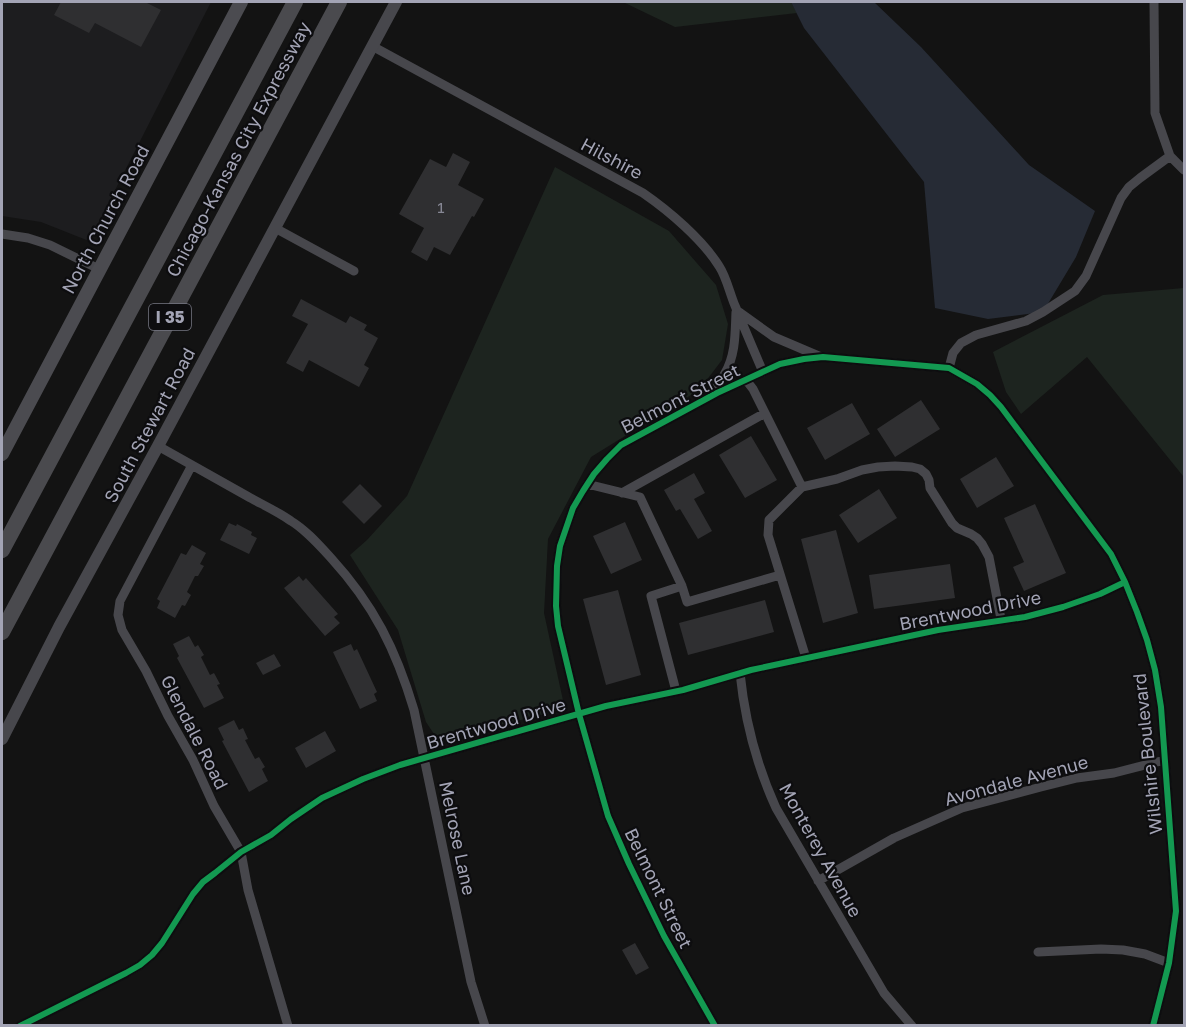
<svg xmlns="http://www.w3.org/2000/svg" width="1186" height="1027" font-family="'Golos Text',sans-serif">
  <rect width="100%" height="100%" fill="#131313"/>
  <!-- built -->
  <path fill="#1d1d1f" d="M2,2h209l-122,239 -48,-19 -39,-6z"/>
  <!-- green -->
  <path fill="#1d241f" d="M623,2h168l6,11 -122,14z
    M555,167l114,64 47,54 12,39 -6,36 -23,30 -108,67 -43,82 -4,74 20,92 -10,7 -116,28 -12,-18 -28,-92 -48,-75 17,-15 40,-44z
    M1184,288v192l-1,-4 -96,-119 -66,57 -15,-22 -13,-40 110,-57z"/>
  <!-- water -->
  <path fill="#262b35" d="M791,2h83l47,45 108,118 66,46 -19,46 -33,55 -55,7 -53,-11 -11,-126 -120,-154z"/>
  <!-- building -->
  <path fill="#2f2f31" d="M61,2h84l16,8 -20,37 -46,-24 -6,10 -35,-18z
    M453,153l17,9 -12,23 26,14 -10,18 -2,-1 -22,39 -16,-8 -7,14 -16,-9 13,-24 -25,-14 31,-55 16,8z
    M301,299l45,24 4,-7 17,9 -3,5 14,8 -14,27 5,3 -10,19 -50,-27 -6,12 -17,-9 22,-39 -16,-8z
    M921,400l19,29 -45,28 -18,-28z
    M852,403l18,31 -45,26 -18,-32z
    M751,436l26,44 -32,18 -26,-43z
    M996,457l18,29 -37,22 -17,-29z
    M694,473l11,20 -11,6 18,32 -14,8 -18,-30 -4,2 -12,-21z
    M360,484l22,22 -18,18 -22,-22z
    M879,489l18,29 -39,25 -19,-28z
    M1035,504l31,69 -42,18 -11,-24 11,-5 -20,-44z
    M625,522l17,38 -31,14 -18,-38z
    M229,523l7,3 1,-2 15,8 -1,3 6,3 -8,16 -29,-14z
    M836,530l22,83 -35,10 -22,-84z
    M192,545l14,8 -6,11 4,2 -6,10h-3l-8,16 4,3 -6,11 -3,-1 -7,13 -18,-10 3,-7 -3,-2 24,-46 5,2z
    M950,564l5,34 -81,11 -5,-34z
    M299,576l4,5 3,-3 32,36 -4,3 6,6 -15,13 -41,-48z
    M618,590l23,85 -35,10 -23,-86z
    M765,600l9,32 -86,23 -9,-32z
    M189,636l6,11 3,-2 6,10 -3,2 9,18 4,-2 6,11 -3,1 7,13 -20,10 -27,-50 2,-2 -6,-12z
    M351,644l3,7 3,-2 20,43 -3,2 3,7 -17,8 -27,-57z
    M274,654l7,12 -18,9 -7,-12z
    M234,720l5,10 4,-2 5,11 -3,1 10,19 4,-2 6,10 -3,2 6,12 -19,11 -27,-51 2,-1 -6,-12z
    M325,731l11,20 -30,17 -11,-20z
    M635,943l14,25 -13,7 -14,-25z"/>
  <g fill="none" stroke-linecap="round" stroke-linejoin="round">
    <!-- minor -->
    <path stroke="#47474c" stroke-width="9" d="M1154,2l1,111 15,43 14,14
      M372,46l271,147c26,18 59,46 76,73 8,12 11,29 17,42 9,22 18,43 27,64
      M275,228l79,43
      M2,234l26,4 22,7 49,24
      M739,312l35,25 47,20
      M949,368l4,-15 8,-10 15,-8 50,-14 17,-9 32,-21 11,-15 35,-78 8,-11 11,-9 30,-22
      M746,380l7,9 49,98
      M709,397c5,-8 12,-16 16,-24 11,-19 10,-40 11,-61
      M158,446c30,17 59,33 89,50 14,8 30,15 44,25 15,9 28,24 40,37 43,47 65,92 83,152l57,272 14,44
      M192,465l-72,136 -2,14 4,15 24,41 22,45 25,44 21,46 27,46 7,38 40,136
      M587,484l53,13 42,89
      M622,493l143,-80
      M806,658l-38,-123 1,-15 33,-33 35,-8 25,-9 16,-3 17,-1 17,1 8,2 6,5 3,6 1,8 22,35 5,5 14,6 6,4 5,6 7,13 12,62
      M740,673c5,49 16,91 36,135l108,185 28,33
      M676,691l-25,-95 31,-10 5,16 93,-27
      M818,881l76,-43 68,-30 79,-21 36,-9 37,-5 51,-13
      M1038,952l63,-3 22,1 22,4 24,9
      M20,1026l106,-53 14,-8 12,-10 10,-12 31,-49 10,-12 12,-9 26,-21 30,-17 20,-16 31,-21 41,-19 37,-14 206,-59 77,-16 68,-20 187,-40 87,-13 38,-10 37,-13 25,-12
      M715,1026l-51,-90 -35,-72 -21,-48 -29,-102 -21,-88 -2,-20 1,-40 3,-20 13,-38 10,-17 11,-17 13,-15 14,-14 96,-52 63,-29 24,-5 19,-2 126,11 28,16 13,11 11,12 110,147 14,28 12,30 10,28 8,30 6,37 15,204 -7,52 -16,63"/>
    <!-- tertiary -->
    <path stroke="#47474c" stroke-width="12" d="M2,739l57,-112 99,-181 238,-444"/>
    <!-- secondary -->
    <path stroke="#4b4b50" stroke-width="14" d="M2,454l239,-452"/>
    <!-- motorway -->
    <path stroke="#4a4a4e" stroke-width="16" d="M2,550l293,-548
      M2,632l337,-630"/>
    <defs>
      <path id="cycleway" d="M20,1026l106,-53 14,-8 12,-10 10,-12 31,-49 10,-12 12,-9 26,-21 30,-17 20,-16 31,-21 41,-19 37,-14 206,-59 77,-16 68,-20 187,-40 87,-13 38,-10 37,-13 25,-12
        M715,1026l-51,-90 -35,-72 -21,-48 -29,-102 -21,-88 -2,-20 1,-40 3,-20 13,-38 10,-17 11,-17 13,-15 14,-14 96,-52 63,-29 24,-5 19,-2 126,11 28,16 13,11 11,12 110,147 14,28 12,30 10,28 8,30 6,37 15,204 -7,52 -16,63"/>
    </defs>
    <!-- cycleway casing -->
    <use href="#cycleway" stroke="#0d0d0f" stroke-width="10"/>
    <!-- cycleway -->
    <use href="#cycleway" stroke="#139951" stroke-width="6"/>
  </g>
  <g text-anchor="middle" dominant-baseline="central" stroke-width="4.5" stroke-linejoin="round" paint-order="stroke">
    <!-- number labels -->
    <g font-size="15" fill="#868794">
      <text x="441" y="207">1</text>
    </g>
    <!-- shield labels -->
    <rect fill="#0d0d0f" stroke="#767783" stroke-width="1.5" x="149" y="304" width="42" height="26" rx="4.5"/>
    <g font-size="16" font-weight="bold" fill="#a3a4b5">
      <text x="170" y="317">I 35</text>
    </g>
    <!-- street labels -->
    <g font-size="18" fill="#a3a4b5" stroke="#0d0d0f">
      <text transform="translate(238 149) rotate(-62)">Chicago-Kansas City Expressway</text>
      <text transform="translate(612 158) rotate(28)">Hilshire</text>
      <text transform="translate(105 219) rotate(-62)">North Church Road</text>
      <text transform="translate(680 398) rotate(-27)">Belmont Street</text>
      <text transform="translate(149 425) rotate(-62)">South Stewart Road</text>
      <text transform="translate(970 610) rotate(-11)">Brentwood Drive</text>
      <text transform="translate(496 723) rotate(-16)">Brentwood Drive</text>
      <text transform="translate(195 732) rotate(63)">Glendale Road</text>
      <text transform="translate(1147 754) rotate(-96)">Wilshire Boulevard</text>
      <text transform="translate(1016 780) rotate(-15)">Avondale Avenue</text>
      <text transform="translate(458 838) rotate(78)">Melrose Lane</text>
      <text transform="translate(821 850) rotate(61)">Monterey Avenue</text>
      <text transform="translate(659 888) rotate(64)">Belmont Street</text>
    </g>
  </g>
  <!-- border -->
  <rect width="1186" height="1027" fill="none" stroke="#a3a4b5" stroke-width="6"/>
</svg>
